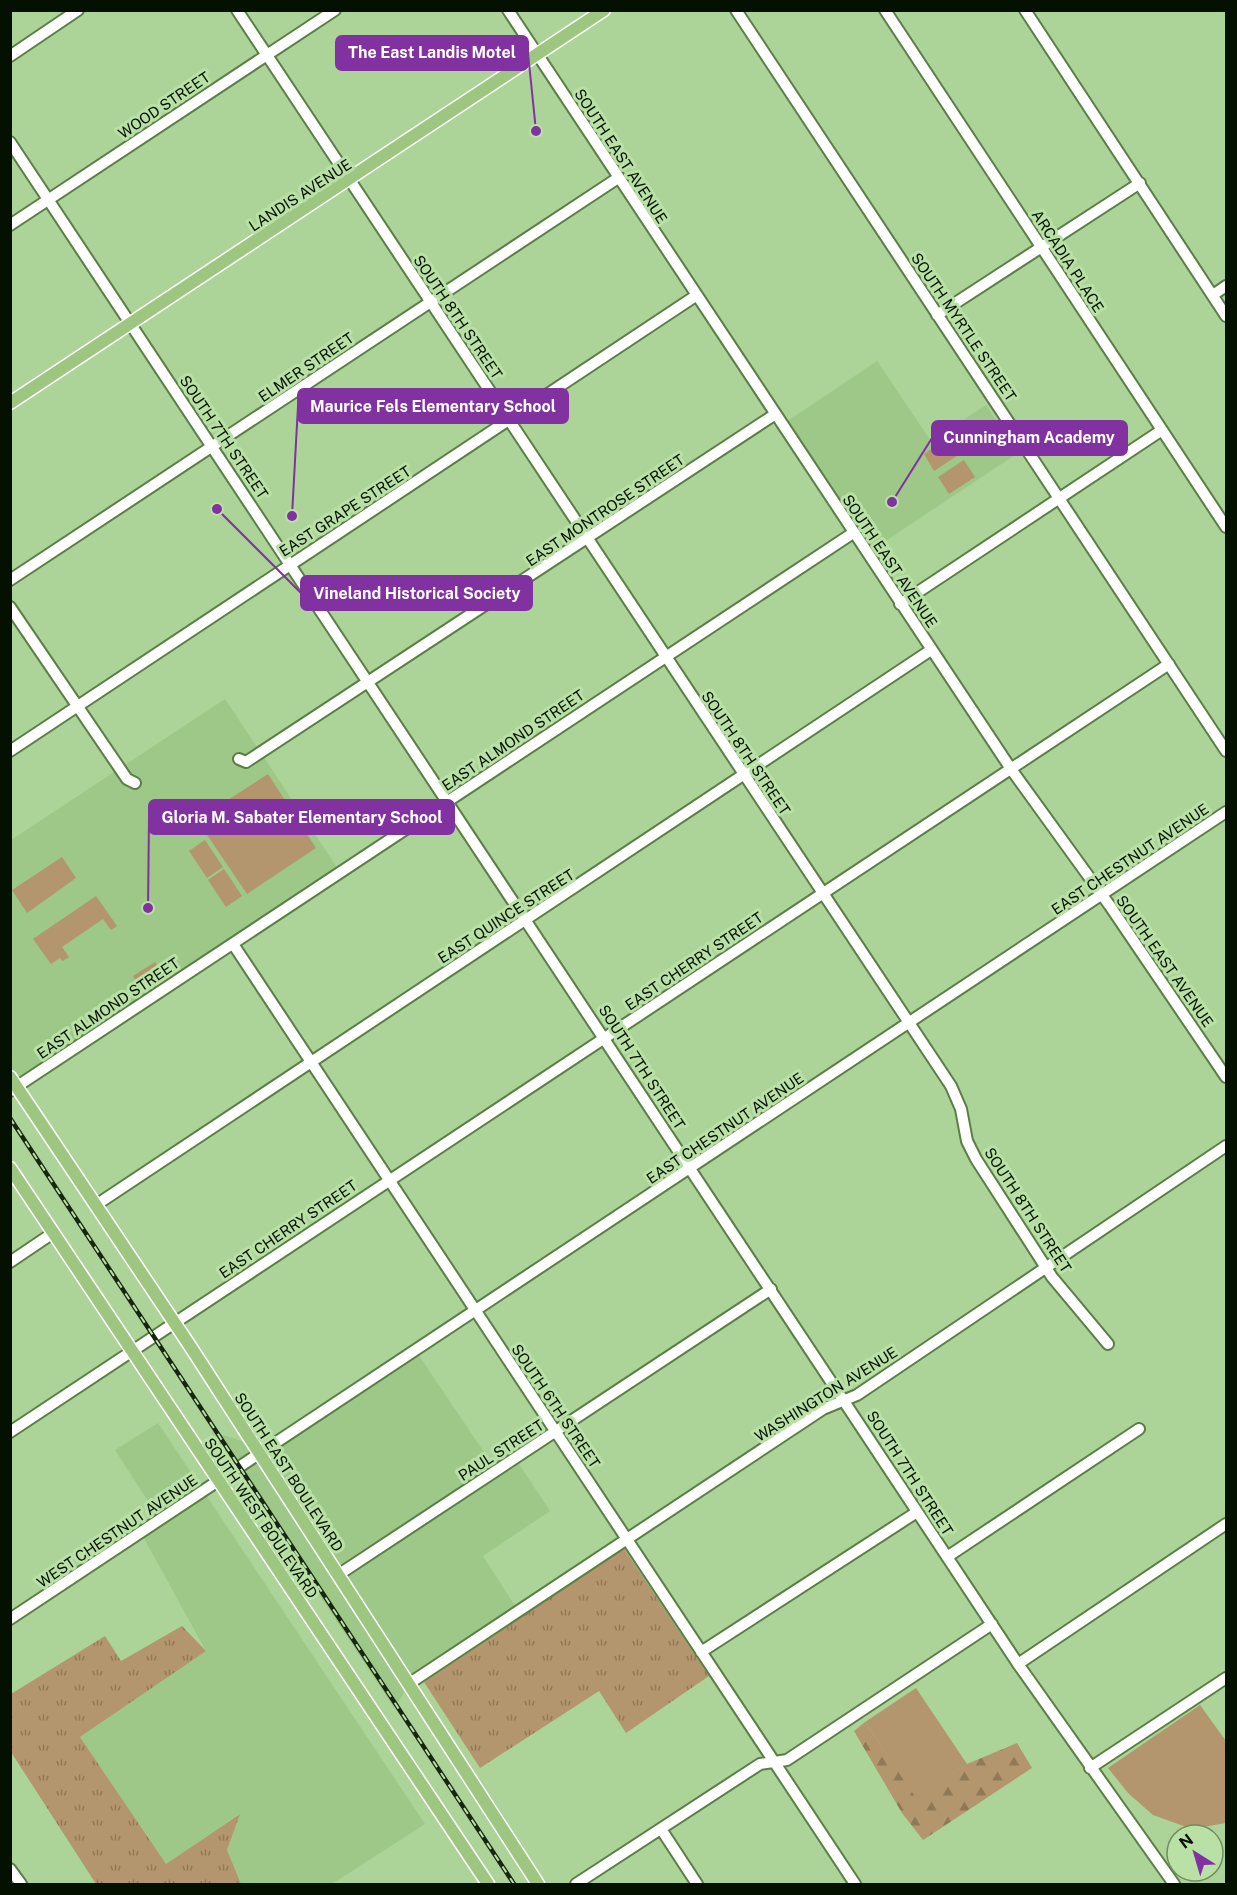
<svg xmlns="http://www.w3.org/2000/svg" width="1237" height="1895" font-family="'Public Sans',sans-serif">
  <defs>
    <pattern id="grass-tufts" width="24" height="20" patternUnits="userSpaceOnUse" patternTransform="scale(1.5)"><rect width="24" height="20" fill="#b3966d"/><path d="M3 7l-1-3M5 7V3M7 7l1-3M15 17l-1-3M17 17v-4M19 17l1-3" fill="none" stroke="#8f7957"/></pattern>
    <pattern id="forest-firs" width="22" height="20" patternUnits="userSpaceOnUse" patternTransform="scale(1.5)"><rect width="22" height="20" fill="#b3966d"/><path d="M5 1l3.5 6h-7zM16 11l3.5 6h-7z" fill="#8f7957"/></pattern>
  </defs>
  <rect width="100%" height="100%" fill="#acd498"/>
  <!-- built -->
  <path fill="#9dc887" d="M877,361l54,80 55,-36 32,48 -146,97 -86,-128z
    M225,699l115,173 -323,215 -6,-10v-237z
    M416,1351l80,119 19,-12 35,53 -67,45 36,56 -107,69 -18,27 -183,-277 55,18z
    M158,1423l267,401 -93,60h-91l-14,-34 12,-36 -73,50 -86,-127 126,-86 -66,-120 19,-13 -44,-68z"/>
  <!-- grass -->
  <path fill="url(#grass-tufts)" d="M623,1547l86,129 -83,57 -27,-42 -119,77 -56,-86z
    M182,1626l24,25 -126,86 86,127 74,-50 -13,36 14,34h-145l-85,-132v-58l94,-58 16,25z"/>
  <!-- forest -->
  <path fill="url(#forest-firs)" d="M865,1722l51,75 51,-33 50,-21 15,25 -109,72 -21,-27 -48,-82z"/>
  <!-- park -->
  <path fill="#b3966d" d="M949,437l11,17 -26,17 -10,-17z
    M964,460l11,17 -26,17 -11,-17z
    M268,774l48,74 -69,46 -50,-74z
    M205,840l18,27 -16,11 -18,-27z
    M62,857l14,21 -49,35 -15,-23z
    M224,869l18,27 -16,11 -18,-27z
    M96,896l21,30 -6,4 -8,-11 -41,28 7,10 -6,4 -3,-3 -9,6 -18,-25z
    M155,962l7,11 -22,15 -7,-12z
    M916,1688l51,76 -51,34 -51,-76z
    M1200,1705l26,36v82l-34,6 -39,-14 -25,-22 -20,-25z"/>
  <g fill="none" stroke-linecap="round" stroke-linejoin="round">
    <defs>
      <path id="minor" d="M237,10l714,1076 10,23 6,32 9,18 76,118 56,67
        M508,10l503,759 99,137 116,171
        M736,10l490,741
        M885,10l341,517
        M1025,10l201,306
        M10,56l68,-46
        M10,142l1008,1522 156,220
        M10,225l325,-215
        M1213,295l13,-9
        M937,315l203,-132
        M10,580l608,-402
        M900,604l262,-174
        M10,607l117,172 8,4
        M10,751l687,-456
        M239,759l7,3 528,-347
        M233,944l622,940
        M10,1091l843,-558
        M96,1205l835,-555
        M10,1262l43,-29
        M10,1432l1159,-768
        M947,1557l192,-128
        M338,1575l433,-286
        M10,1619l1216,-807
        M701,1652l216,-140
        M1018,1664l208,-140
        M410,1683l413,-274 34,-14 369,-249
        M1090,1768l136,-90
        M661,1829l36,55
        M10,1869l11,15
        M576,1884l184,-120 27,-4 205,-136"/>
      <path id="major" d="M10,403l594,-393
        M10,1077l180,269 348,538
        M10,1168l478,716"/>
    </defs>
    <!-- minor casing -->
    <use href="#minor" stroke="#5a7e46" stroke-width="14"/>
    <!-- major casing -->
    <use href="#major" stroke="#fff" stroke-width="15"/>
    <!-- minor -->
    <use href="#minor" stroke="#fff" stroke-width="10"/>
    <!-- major -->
    <use href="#major" stroke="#9dc680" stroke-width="12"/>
    <defs>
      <path id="rail" d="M10,1118l504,766"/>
    </defs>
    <!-- rail casing -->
    <use href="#rail" stroke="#172611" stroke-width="4.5"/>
    <!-- rail -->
    <use href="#rail" stroke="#b9e1a5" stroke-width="2" stroke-dasharray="7" stroke-linecap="butt"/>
  </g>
  <g text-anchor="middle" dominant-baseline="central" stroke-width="6" stroke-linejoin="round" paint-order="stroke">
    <!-- street labels -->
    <g font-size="15" fill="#041000" stroke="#b9e1a5">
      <text transform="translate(164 105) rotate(-34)">WOOD STREET</text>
      <text transform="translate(621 156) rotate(57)">SOUTH EAST AVENUE</text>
      <text transform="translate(300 195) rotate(-33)">LANDIS AVENUE</text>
      <text transform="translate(1068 261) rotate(57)">ARCADIA PLACE</text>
      <text transform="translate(458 317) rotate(56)">SOUTH 8TH STREET</text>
      <text transform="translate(964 327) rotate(56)">SOUTH MYRTLE STREET</text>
      <text transform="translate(306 367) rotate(-34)">ELMER STREET</text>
      <text transform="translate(224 437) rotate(56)">SOUTH 7TH STREET</text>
      <text transform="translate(605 510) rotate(-34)">EAST MONTROSE STREET</text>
      <text transform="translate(345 511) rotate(-33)">EAST GRAPE STREET</text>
      <text transform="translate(890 561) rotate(56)">SOUTH EAST AVENUE</text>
      <text transform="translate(513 740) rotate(-34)">EAST ALMOND STREET</text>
      <text transform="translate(746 753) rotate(56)">SOUTH 8TH STREET</text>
      <text transform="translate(1130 859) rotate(-34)">EAST CHESTNUT AVENUE</text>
      <text transform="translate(506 916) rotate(-33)">EAST QUINCE STREET</text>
      <text transform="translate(694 961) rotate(-34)">EAST CHERRY STREET</text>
      <text transform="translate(1165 961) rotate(55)">SOUTH EAST AVENUE</text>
      <text transform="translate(108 1008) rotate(-34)">EAST ALMOND STREET</text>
      <text transform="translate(642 1067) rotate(57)">SOUTH 7TH STREET</text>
      <text transform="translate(725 1128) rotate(-34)">EAST CHESTNUT AVENUE</text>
      <text transform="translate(1028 1210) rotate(57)">SOUTH 8TH STREET</text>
      <text transform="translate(288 1229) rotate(-34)">EAST CHERRY STREET</text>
      <text transform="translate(826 1394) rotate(-32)">WASHINGTON AVENUE</text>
      <text transform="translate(556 1406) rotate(56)">SOUTH 6TH STREET</text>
      <text transform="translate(501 1450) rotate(-33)">PAUL STREET</text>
      <text transform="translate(289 1472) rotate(57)">SOUTH EAST BOULEVARD</text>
      <text transform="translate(910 1473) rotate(57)">SOUTH 7TH STREET</text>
      <text transform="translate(261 1518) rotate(56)">SOUTH WEST BOULEVARD</text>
      <text transform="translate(117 1531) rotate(-34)">WEST CHESTNUT AVENUE</text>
    </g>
  </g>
  <!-- callouts -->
  <path fill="none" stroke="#8231a0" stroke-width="2" d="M536 131L528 53M292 516L298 406M892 502L932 438M217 509L301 593M148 908L149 817"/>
  <g fill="#8231a0" stroke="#b9e1a5" stroke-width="2">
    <circle cx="536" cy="131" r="6"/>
    <circle cx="292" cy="516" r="6"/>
    <circle cx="892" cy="502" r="6"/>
    <circle cx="217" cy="509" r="6"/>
    <circle cx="148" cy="908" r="6"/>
  </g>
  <g fill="#8231a0" stroke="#8231a0" stroke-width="2">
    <rect x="336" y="36" width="192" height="34" rx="6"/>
    <rect x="298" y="389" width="270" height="34" rx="6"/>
    <rect x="932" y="421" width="195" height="34" rx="6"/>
    <rect x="301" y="576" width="231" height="34" rx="6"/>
    <rect x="149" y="800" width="305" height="34" rx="6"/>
  </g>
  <g font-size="16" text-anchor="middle" font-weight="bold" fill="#fff">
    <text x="432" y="58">The East Landis Motel</text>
    <text x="433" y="412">Maurice Fels Elementary School</text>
    <text x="1029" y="443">Cunningham Academy</text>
    <text x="417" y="599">Vineland Historical Society</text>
    <text x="302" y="823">Gloria M. Sabater Elementary School</text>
  </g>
  <!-- border -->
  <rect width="1237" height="1895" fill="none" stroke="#041000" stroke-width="24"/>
  <!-- north arrow -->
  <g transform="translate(1195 1853) rotate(323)"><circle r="28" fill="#b9e1a5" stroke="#718d63" stroke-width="1.5"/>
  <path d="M0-4.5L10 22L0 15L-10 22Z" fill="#8231a0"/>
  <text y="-9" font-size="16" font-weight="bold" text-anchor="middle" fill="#041000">N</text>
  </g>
</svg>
